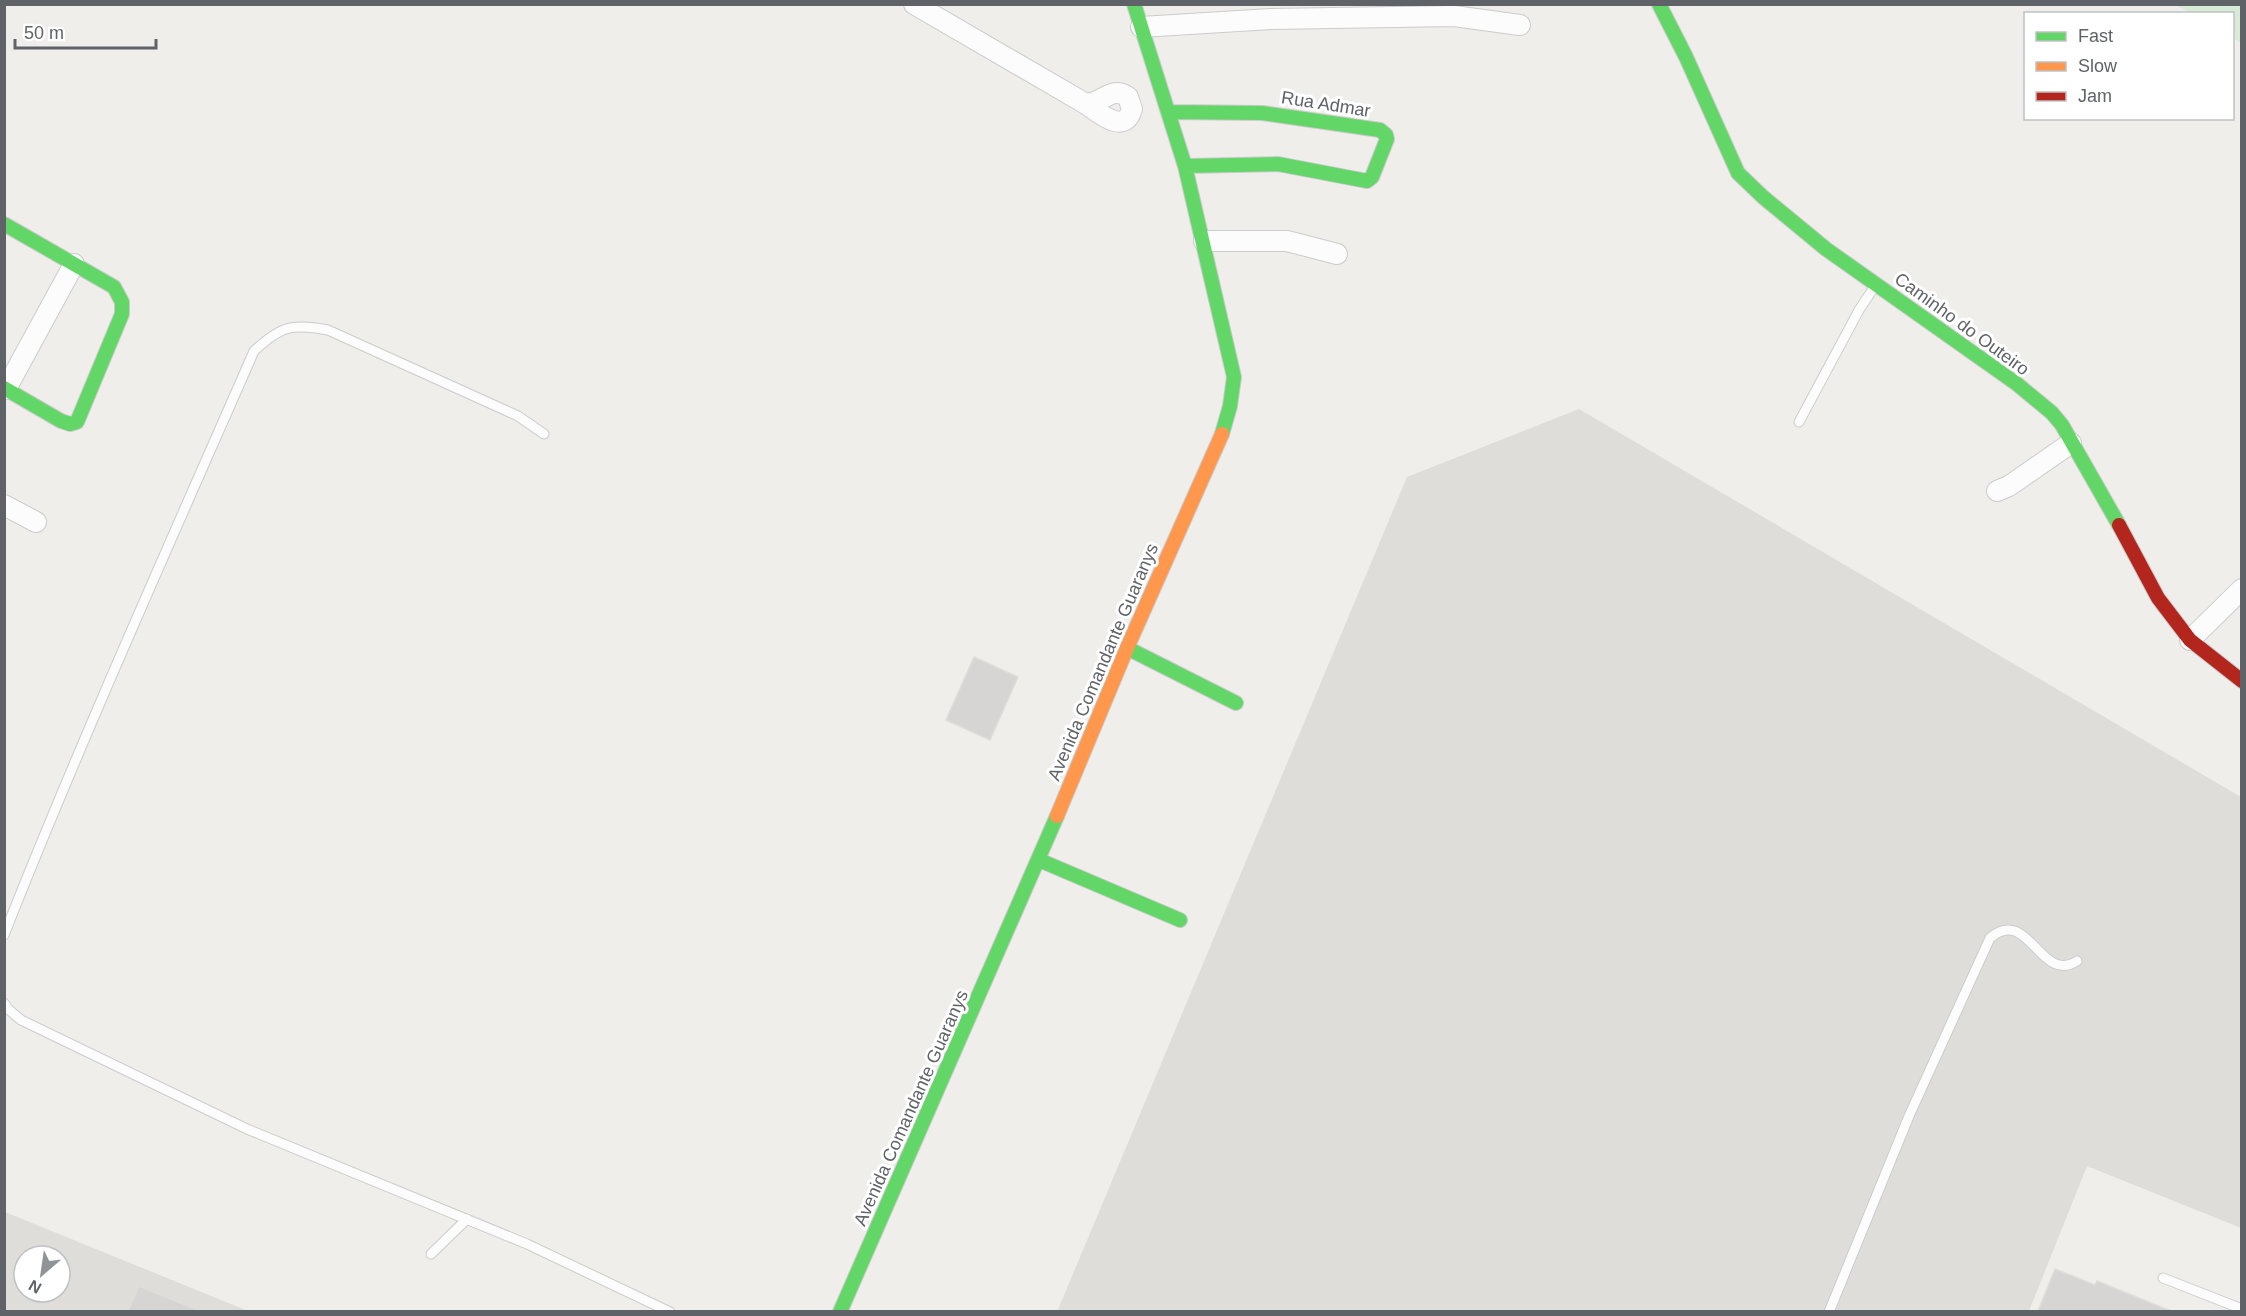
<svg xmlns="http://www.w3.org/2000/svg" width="2246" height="1316" font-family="Arial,sans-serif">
  <rect width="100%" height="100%" fill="#efeeea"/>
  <!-- industrial -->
  <path fill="#dfddda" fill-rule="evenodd" d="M1579,409l662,388v431l-154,-62 -58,145 -972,1 350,-835z
    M5,1212l243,99h-243zM24,1256h36v36h-36z"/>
  <!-- green -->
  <path fill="#d8ebd6" d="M2175,5h66v38l-8,-5 -1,-24 -41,-1z"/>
  <!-- building -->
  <path fill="#d6d5d3" stroke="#deddd9" stroke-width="1.5" d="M974,657l44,20 -28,63 -44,-20z
    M2055,1269l40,16 2,-4 74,30h-133z
    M139,1286l61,25h-72z"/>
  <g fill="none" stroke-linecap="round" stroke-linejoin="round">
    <defs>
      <path id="lane" d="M1799,422l60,-112 16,-24
        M4,935c78,-197 165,-390 250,-584 27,-25 38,-28 74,-21l190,86 26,18
        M4,1003l4,6 13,11 226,109 280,115 143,68
        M431,1254l36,-35
        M2163,1278l79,31
        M1829,1312l80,-196 81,-178c39,-33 50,47 87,23"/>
      <path id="street" d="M914,4l172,100c13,9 39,32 46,5l-4,-12c-16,-12 -25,6 -42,7
        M1141,27l130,-8 183,-3 66,9
        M1204,241h83l50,13
        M6,389l68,-125
        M1997,491l12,-5 62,-43
        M4,505l32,17
        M2190,640l52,-51"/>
      <path id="fast" d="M1134,4l51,162 49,211 -4,29 -8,28
        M1659,4l27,53 52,116 25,24 63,52 191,135 35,29 10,12 57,100
        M1169,112l93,1 118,17 6,5 1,4 -15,38 -5,4 -89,-17 -93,2
        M4,224l110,63 8,15v12l-45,108 -7,2 -9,-3 -57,-33
        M1127,648l109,55
        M1039,860l141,60
        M840,1312l217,-496"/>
      <path id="slow" d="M1057,816l70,-168 95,-214"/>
      <path id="jam" d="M2119,525l39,73 32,42 52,41"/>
    </defs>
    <!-- lane casing -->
    <use href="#lane" stroke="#cbcccc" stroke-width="11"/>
    <!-- street casing -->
    <use href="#street" stroke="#cbcccc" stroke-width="22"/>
    <!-- fast casing -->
    <use href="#fast" stroke="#cacacb" stroke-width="16"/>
    <!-- slow casing -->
    <use href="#slow" stroke="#cacacb" stroke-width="16"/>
    <!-- jam casing -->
    <use href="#jam" stroke="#cacacb" stroke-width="16"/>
    <!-- lane -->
    <use href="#lane" stroke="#fdfcfc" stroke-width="9"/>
    <!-- street -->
    <use href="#street" stroke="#fdfcfc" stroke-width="20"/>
    <!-- fast -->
    <use href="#fast" stroke="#63d668" stroke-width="14"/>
    <!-- slow -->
    <use href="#slow" stroke="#ff974d" stroke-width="14"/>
    <!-- jam -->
    <use href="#jam" stroke="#b3261e" stroke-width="14"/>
  </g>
  <g text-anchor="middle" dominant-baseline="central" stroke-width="6" stroke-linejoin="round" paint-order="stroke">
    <!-- street labels -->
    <g font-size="18" fill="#5f6368" stroke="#fff">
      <text transform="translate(1326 104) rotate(9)">Rua Admar</text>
      <text transform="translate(1962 324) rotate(36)">Caminho do Outeiro</text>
      <text transform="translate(1103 662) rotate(-67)">Avenida Comandante Guaranys</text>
      <text transform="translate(911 1108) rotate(-66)">Avenida Comandante Guaranys</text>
    </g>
  </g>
  <!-- border -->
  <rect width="2246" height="1316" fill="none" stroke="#5f6368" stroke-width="12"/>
  <!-- legend -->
  <rect x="2024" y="12" width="210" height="108" fill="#ffffff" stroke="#bfc1c3" stroke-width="1.5"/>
  <rect x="2036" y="32" width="30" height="9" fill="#63d668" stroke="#bfc1c3" stroke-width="1.5"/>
  <text x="2078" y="42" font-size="18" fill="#5f6368">Fast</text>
  <rect x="2036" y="62" width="30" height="9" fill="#ff974d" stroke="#bfc1c3" stroke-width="1.5"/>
  <text x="2078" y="72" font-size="18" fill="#5f6368">Slow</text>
  <rect x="2036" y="92" width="30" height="9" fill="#b3261e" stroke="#bfc1c3" stroke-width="1.5"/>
  <text x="2078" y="102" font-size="18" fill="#5f6368">Jam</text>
  <!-- north arrow -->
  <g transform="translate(42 1274) rotate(209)"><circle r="28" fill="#ffffff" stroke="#bfc1c3" stroke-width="1.5"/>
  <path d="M0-4.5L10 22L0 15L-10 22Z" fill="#919496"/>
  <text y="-9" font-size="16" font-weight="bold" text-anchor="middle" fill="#5f6368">N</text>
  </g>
  <!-- scale -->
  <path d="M15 39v9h141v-9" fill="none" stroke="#5f6368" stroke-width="3"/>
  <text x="24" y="39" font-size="18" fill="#5f6368" stroke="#ffffff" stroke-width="4.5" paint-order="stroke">50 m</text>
</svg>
